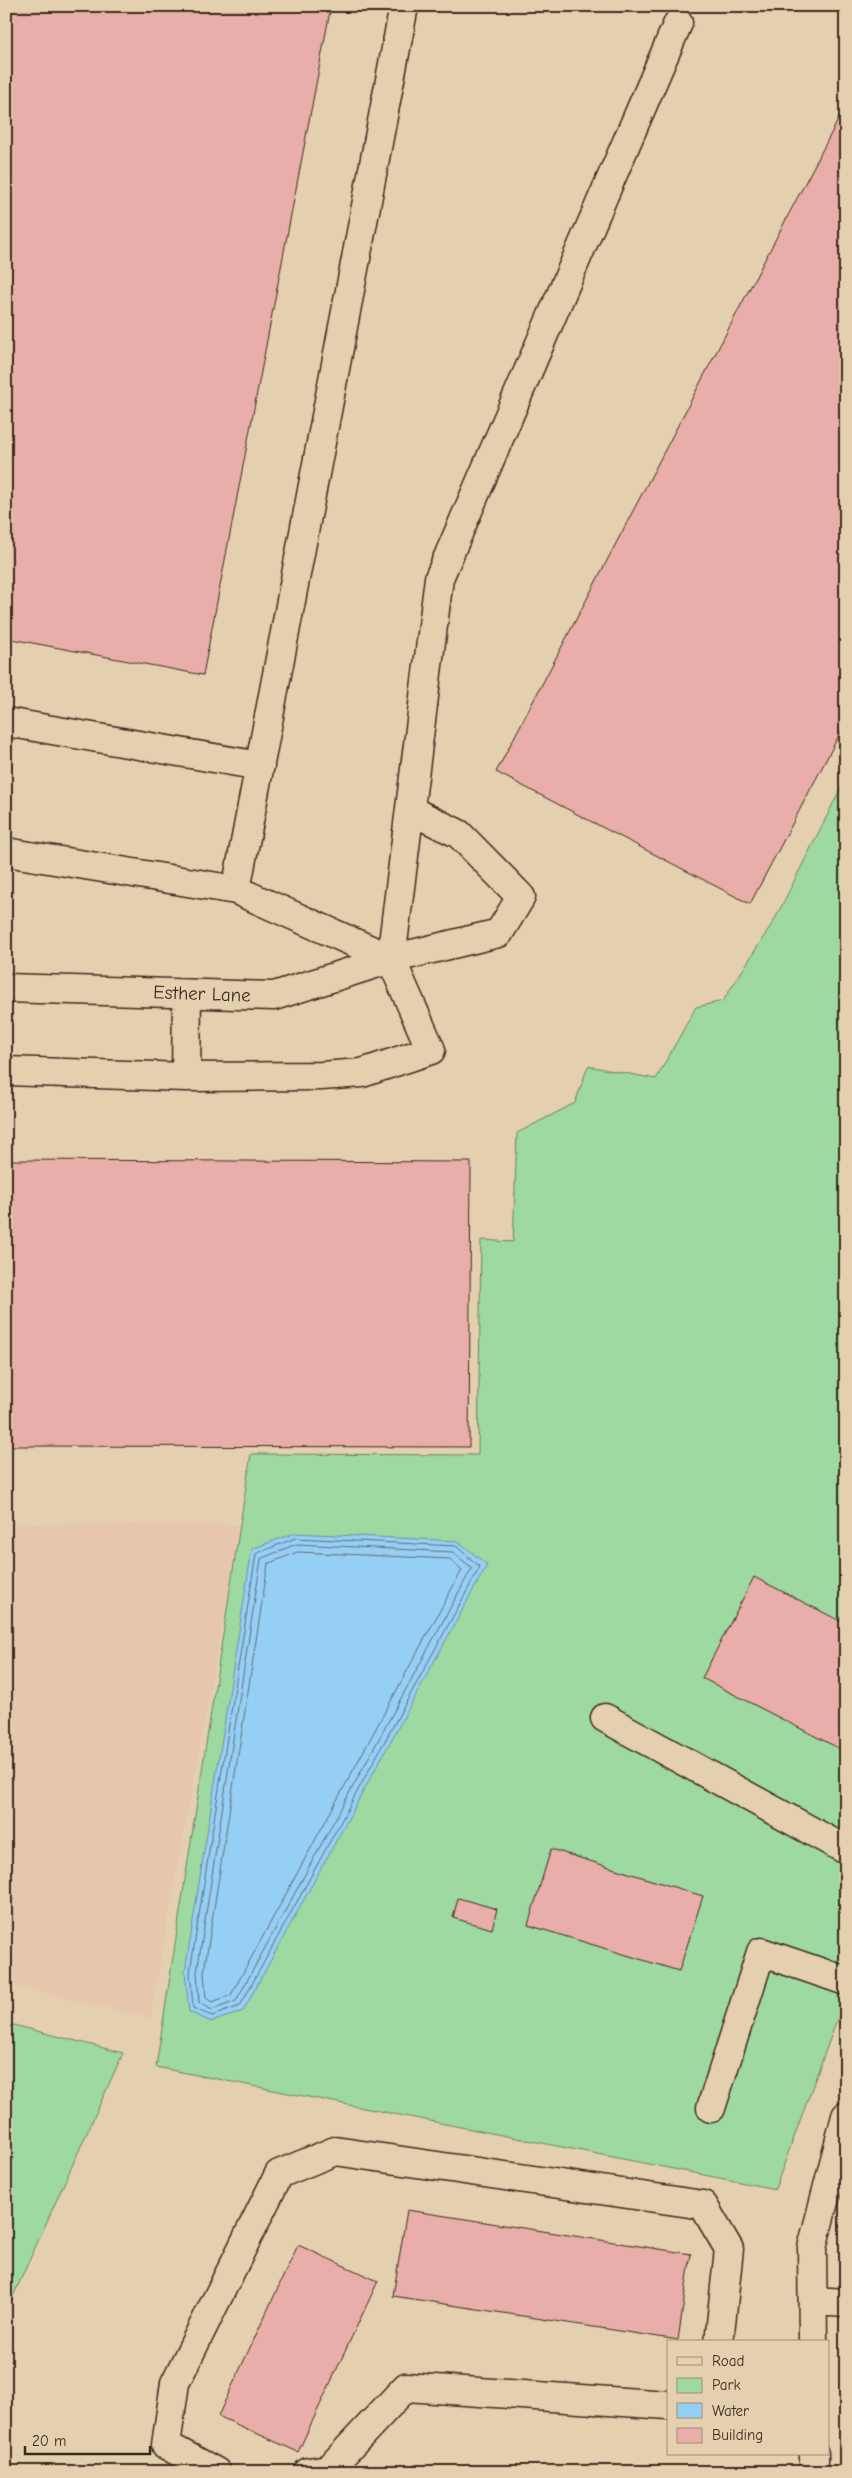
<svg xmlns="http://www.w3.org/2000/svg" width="852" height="2478" font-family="'Comic Neue',sans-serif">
  <rect width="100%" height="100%" fill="#e4d0ae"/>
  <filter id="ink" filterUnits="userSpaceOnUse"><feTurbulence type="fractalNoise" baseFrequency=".02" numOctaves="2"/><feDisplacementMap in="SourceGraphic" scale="10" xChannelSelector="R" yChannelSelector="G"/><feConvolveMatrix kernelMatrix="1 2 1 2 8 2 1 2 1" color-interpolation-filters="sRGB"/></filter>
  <g filter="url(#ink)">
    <!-- built -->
    <path fill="#e6c6ac" d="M6,1524l234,1 -90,493 -144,-34z"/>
    <!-- green -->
    <path fill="#9dd9a1" stroke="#6c8260" d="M846,778v1217l-71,194 -619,-122 95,-613 227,1 3,-215 32,2 4,-109 58,-30 13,-37 68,13 40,-72 27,-6 52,-82z
      M6,2023l117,30 -117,259z"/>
    <!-- water -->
    <path fill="#96cff6" stroke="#728da0" d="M295,1533l163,8 29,24 -244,446 -31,11 -23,-10 -4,-40 67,-423z"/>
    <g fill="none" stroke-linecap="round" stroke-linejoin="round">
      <!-- shore -->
      <path stroke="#5f6c74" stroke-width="1" d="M296,1538l160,8 24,21 -240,439 -28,10 -19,-8 -3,-36 66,-418z
        M297,1544l156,8 19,16 -236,433 -24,9 -13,-7 -2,-31 64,-413z
        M298,1552l152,7 12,11 -231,425 -19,7 -6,-4 -2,-26 64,-408z"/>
    </g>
    <!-- building -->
    <path fill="#e9aea9" stroke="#3b2a1e" d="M6,6h325l-128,669 -197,-37z
      M846,105v617l-96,182 -254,-132z
      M6,1160l465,2 -2,285 -463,-1z
      M754,1577l92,47v128l-144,-74z
      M551,1849l152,47 -24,75 -151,-46z
      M458,1898l39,11 -5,20 -39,-11z
      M407,2210l284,44 -13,86 -285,-44z
      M298,2245l80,36 -80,171 -80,-36z"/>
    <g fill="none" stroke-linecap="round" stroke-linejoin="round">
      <defs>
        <path id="minor" d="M6,722l254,44
          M6,852l230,38 155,69
          M236,890l168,-884
          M6,988l268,8 117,-37 108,-26 22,-36 -62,-63 -49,-24
          M6,1071l180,6 135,-1 41,-3 69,-23 -40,-91 48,-381 239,-555
          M186,1077l1,-83
          M605,1718l241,132
          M711,2108l50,-156 85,29
          M813,2301l33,2
          M813,2342l-1,-94 34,-132
          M814,2454v18
          M216,2472l-50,-27 9,-62 104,-209 56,-23 368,54 26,44 -10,93
          M308,2472l21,-3 77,-82 262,18"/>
      </defs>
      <!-- minor casing -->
      <use href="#minor" stroke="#3b2a1e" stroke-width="31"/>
      <!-- minor -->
      <use href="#minor" stroke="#e4d0ae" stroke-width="28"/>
    </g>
  </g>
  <g text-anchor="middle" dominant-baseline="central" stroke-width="5" stroke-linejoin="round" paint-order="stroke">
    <!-- street labels -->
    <g font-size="19" fill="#3b2a1e" stroke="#e4d0ae">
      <text transform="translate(202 994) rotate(2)">Esther Lane</text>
    </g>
  </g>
  <!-- margin -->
  <rect width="852" height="2478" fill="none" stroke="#e4d0ae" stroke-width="25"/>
  <rect x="12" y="12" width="827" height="2453" fill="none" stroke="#3b2a1e" stroke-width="2" filter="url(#ink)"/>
  <!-- legend -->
  <rect x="667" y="2340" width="162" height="115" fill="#e4d0ae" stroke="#a08e74"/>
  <rect x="677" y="2357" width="25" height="8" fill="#e4d0ae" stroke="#a08e74"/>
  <text x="712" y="2366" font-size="15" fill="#3b2a1e">Road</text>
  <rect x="677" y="2378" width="25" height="15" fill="#9dd9a1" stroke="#a08e74"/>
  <text x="712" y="2390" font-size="15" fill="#3b2a1e">Park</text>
  <rect x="677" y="2403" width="25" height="15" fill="#96cff6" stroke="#a08e74"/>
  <text x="712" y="2416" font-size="15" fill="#3b2a1e">Water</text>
  <rect x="677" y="2428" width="25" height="15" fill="#e9aea9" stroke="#a08e74"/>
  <text x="712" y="2440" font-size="15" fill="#3b2a1e">Building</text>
  <!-- scale -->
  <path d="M25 2446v8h125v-8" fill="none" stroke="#3b2a1e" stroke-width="2.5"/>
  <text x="32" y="2446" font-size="15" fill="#3b2a1e" stroke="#e4d0ae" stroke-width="4" paint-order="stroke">20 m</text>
</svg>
